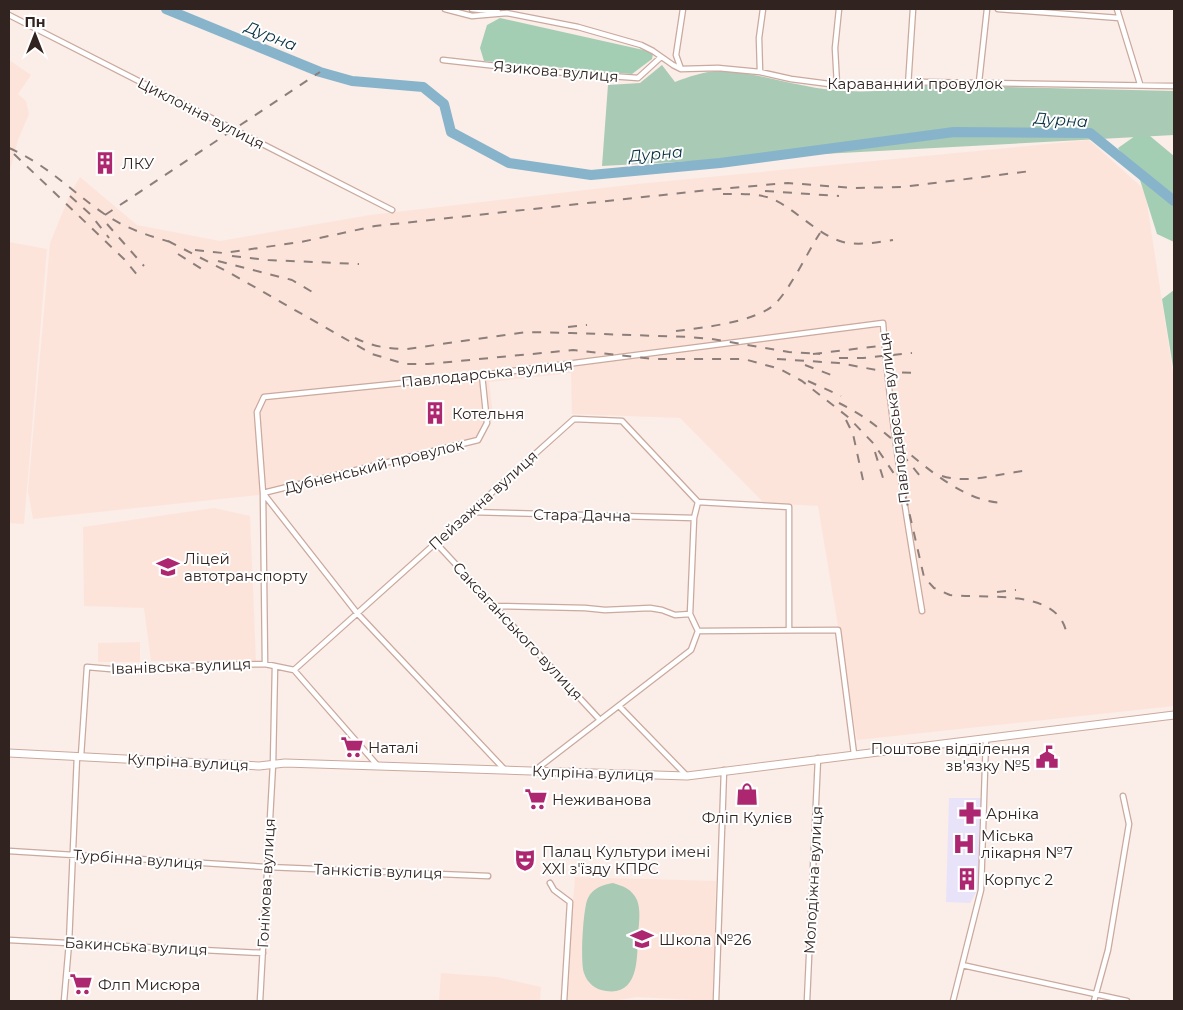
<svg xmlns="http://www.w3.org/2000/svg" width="1183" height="1010" font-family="Montserrat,sans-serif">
  <rect width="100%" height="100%" fill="#fbede8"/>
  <!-- built -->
  <path fill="#fde4da" d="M9,60l22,15 -13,19 8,7 3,13 -11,26 -9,34z
    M1089,140l56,50 29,190v326l-317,34 -39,-234 -54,-3 -84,-85 -108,-4 -1,-41 -82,9 4,33 -13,26 -213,53 -234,25 -5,-28 22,-248 21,-51 9,-15 57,48 83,16 150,-26 267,-31z
    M9,242l38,7 -23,275 -15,-1z
    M214,508l36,8 6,145h-105l-7,-53 -60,-2 -1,-79z
    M140,642v20h-42v-19z
    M575,877l141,4 -3,120 -76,-4 -25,4h-47z
    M441,973l56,4 44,10 -1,14h-101z"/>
  <!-- medical -->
  <path fill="#e8e3f9" d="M949,798h33l-4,91 -8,14 -24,-1z"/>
  <!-- green -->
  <path fill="#a9cab5" d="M662,65l13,17c13,-5 30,-11 44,-11 39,1 76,16 114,19 30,3 61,1 91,-5l250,6v44l-572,31 6,-81 32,-2z
    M613,883c10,3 19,6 24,17 4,10 2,23 1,34 -1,21 2,62 -32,57 -10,-1 -19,-8 -22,-18 -4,-10 -1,-66 4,-75 5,-10 14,-13 25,-15z"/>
  <!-- forest -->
  <path fill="#a4ceb4" d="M500,18l148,33 5,3 -1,5 -20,15 -148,-13 -4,-13 7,-23z
    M1135,136h15l24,20v86l-17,-8 -17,-54 -22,-32z
    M1174,290v83l-12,-74z"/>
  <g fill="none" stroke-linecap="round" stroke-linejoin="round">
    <!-- river -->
    <path stroke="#87b4ca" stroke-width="10" d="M166,9l154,63 32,9 71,6 21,17 7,28 58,31 82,12 129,-12 234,-31 136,1 84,68"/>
    <defs>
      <path id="minor" d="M445,9l27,7 35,-3 71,14 63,18 12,6 20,14 8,4 37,-1 42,4 31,7 46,6 71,1 15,-4 251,4
        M472,9l26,3
        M998,9l121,9
        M1117,9l23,75
        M9,15l383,195
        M443,60l97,11 98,7 23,-21
        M681,69l-5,-14 7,-46
        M760,72l-1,-34 4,-29
        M979,82l8,-73
        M837,85l-2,-37 4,-39
        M908,86l5,-77
        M698,502l91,5v123
        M698,502l-4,16 -4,96 8,17
        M469,512l225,6
        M436,543l164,177
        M495,606l90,2 20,2 45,-2 12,2 13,5 15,-1
        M698,631l140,-1 16,124
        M265,664l-2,-171 215,-53 9,-17 -5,-48
        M294,670l84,96
        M619,706l68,70
        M81,756l6,-89 35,3 87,-5 56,-1 29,6 280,-251 48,2 76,81
        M505,770l-148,-157 -94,-120 -6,-81 7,-15 218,-22 401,-52c7,96 23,192 39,288
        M534,771l157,-121 7,-19
        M9,851l258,16 221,9
        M550,883l4,7 16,12 -6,99
        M9,940l254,13
        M962,965l165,36
        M64,1001l5,-58 8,-187
        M260,1001l13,-237 2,-98
        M716,1001l8,-231
        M807,1001l11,-243
        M953,1001l28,-111 5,-152
        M1094,1001l14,-51 21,-126 -6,-28"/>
      <path id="secondary" d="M9,753l250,13 26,-3 402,13 487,-61"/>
    </defs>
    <!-- minor casing -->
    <use href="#minor" stroke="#caa99e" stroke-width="7"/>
    <!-- secondary casing -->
    <use href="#secondary" stroke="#caa99e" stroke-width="9"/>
    <!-- minor -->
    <use href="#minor" stroke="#fff" stroke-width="4.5"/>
    <!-- secondary -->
    <use href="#secondary" stroke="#fff" stroke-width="7"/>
    <!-- rail -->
    <path stroke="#8c7e7a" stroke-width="2" stroke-dasharray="9 9" stroke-linecap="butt" d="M9,148c37,16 61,42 94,65 21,15 46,23 71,30
      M14,154l110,105 15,18
      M765,191l74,5
      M723,194c15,0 32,-1 47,4 25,10 47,37 73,44 16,4 35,0 50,-2
      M70,196l21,19 18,23
      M105,215l215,-143
      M107,224l37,42
      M168,241l62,32 142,81 33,10h23l145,-14 80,9h91l36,10 22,12 46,36 26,27 27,40 4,10 19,83 10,11 16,7c34,4 106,-7 116,36
      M195,250l28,3 78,-11 74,-16 343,-37 70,-6 65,5 49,-1 129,-16
      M178,254l30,19
      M232,256l36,4 91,4
      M218,261l74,19 22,13
      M568,327l19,-2
      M676,331c25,-3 80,-9 99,-27 16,-16 32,-51 45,-71
      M355,338c16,8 33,11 52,11l119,-17 45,1 118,4 23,2 77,13 31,2
      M813,354l66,-8
      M839,358h24l49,-5
      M777,359l62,4 48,9 28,1
      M805,365l29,11
      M808,381l33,15
      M839,403c10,5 20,11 29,17 39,28 86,82 136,83
      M846,420l7,14 10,46
      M875,452l8,26
      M902,454l18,22
      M942,476c25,8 56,-2 81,-5
      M997,592l19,-2"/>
  </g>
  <!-- icons -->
  <defs>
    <symbol id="building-bare" viewBox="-9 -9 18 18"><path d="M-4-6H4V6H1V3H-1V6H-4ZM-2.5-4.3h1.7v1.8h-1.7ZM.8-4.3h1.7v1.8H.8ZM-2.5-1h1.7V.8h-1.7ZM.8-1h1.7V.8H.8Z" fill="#ac276f" stroke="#fff" stroke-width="2.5" paint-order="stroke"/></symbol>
    <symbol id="university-bare" viewBox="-9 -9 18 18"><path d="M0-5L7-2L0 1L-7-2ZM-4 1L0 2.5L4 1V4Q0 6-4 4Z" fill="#ac276f" stroke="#fff" stroke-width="2.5" paint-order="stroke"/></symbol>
    <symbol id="supermarket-bare" viewBox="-9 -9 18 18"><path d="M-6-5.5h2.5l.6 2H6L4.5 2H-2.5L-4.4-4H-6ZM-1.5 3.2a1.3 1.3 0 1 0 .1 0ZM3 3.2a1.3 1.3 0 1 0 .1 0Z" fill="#ac276f" stroke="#fff" stroke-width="2.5" paint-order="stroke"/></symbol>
    <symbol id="civic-bare" viewBox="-9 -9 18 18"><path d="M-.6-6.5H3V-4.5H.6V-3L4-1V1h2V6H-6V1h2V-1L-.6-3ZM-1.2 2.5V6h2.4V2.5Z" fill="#ac276f" stroke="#fff" stroke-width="2.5" paint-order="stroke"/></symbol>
    <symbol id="shop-bare" viewBox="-9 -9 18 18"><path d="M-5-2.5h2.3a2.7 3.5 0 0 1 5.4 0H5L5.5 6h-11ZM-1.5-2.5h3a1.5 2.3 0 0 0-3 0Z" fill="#ac276f" stroke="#fff" stroke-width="2.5" paint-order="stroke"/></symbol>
    <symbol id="pharmacy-bare" viewBox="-9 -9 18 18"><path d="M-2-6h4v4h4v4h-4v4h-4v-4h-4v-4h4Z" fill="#ac276f" stroke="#fff" stroke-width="2.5" paint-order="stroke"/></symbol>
    <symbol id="hospital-bare" viewBox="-9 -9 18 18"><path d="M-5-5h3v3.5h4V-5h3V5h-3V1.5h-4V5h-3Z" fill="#ac276f" stroke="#fff" stroke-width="2.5" paint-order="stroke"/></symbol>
    <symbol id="theatre-bare" viewBox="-9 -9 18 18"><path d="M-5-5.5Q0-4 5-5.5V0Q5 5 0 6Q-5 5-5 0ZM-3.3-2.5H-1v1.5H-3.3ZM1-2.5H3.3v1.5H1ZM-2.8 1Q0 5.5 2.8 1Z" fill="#ac276f" stroke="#fff" stroke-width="2.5" paint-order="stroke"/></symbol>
    <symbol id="school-bare" viewBox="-9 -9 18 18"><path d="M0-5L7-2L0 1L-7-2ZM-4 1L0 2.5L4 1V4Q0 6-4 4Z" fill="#ac276f" stroke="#fff" stroke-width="2.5" paint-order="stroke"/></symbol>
  </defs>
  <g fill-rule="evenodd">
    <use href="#building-bare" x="89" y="147" width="32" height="32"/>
    <use href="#building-bare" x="419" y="397" width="32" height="32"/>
    <use href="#university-bare" x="152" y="551" width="32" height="32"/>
    <use href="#supermarket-bare" x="336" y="731" width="32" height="32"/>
    <use href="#civic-bare" x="1031" y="741" width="32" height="32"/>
    <use href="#shop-bare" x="731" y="778" width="32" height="32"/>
    <use href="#supermarket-bare" x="520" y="783" width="32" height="32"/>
    <use href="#pharmacy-bare" x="954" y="797" width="32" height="32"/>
    <use href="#hospital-bare" x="948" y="828" width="32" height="32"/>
    <use href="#theatre-bare" x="509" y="844" width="32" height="32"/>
    <use href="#building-bare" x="951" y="863" width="32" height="32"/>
    <use href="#school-bare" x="626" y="923" width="32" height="32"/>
    <use href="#supermarket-bare" x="65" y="968" width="32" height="32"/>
  </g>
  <g text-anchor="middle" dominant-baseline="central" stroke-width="4" stroke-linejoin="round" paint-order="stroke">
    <!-- street labels -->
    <g font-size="15" fill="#312420" stroke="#fff">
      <text transform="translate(556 71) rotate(5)">Язикова вулиця</text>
      <text x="915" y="83">Караванний провулок</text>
      <text transform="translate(201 113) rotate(27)">Циклонна вулиця</text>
      <text transform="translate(487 373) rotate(-6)">Павлодарська вулиця</text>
      <text transform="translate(894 418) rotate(-97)">Павлодарська вулиця</text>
      <text transform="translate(374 466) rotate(-14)">Дубненський провулок</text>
      <text transform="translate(483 500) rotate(-42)">Пейзажна вулиця</text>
      <text transform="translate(582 515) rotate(1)">Стара Дачна</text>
      <text transform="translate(518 631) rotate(47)">Саксаганського вулиця</text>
      <text transform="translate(181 666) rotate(-2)">Іванівська вулиця</text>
      <text transform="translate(188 762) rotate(3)">Купріна вулиця</text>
      <text transform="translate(593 773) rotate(2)">Купріна вулиця</text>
      <text transform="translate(138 859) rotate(4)">Турбінна вулиця</text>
      <text transform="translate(378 871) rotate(2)">Танкістів вулиця</text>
      <text transform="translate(813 880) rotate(-87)">Молодіжна вулиця</text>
      <text transform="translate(266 883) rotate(-87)">Гонімова вулиця</text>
      <text transform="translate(136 946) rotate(3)">Бакинська вулиця</text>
    </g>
    <!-- poi labels -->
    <g font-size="15" fill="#312420" stroke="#fff" text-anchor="start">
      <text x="122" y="163">ЛКУ</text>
      <text x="452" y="413">Котельня</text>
      <text x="184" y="558">Ліцей<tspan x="184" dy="17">автотранспорту</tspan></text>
      <text x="368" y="747">Наталі</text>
      <text x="1030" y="748" text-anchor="end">Поштове відділення<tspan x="1030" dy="17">зв'язку №5</tspan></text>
      <text x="552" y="799">Неживанова</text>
      <text x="986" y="813">Арніка</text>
      <text x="747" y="817" text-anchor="middle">Фліп Кулієв</text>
      <text x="981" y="835">Міська<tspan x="981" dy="17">лікарня №7</tspan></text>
      <text x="542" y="851">Палац Культури імені<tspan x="542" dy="17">XXI з'їзду КПРС</tspan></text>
      <text x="984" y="879">Корпус 2</text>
      <text x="659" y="939">Школа №26</text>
      <text x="98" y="984">Флп Мисюра</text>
    </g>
    <!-- water labels -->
    <g font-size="16" font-style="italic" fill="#083142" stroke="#fff">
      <text transform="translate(271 36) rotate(22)">Дурна</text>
      <text transform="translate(1061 120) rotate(4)">Дурна</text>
      <text transform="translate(656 154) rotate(-5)">Дурна</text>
    </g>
  </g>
  <!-- border -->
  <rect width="1183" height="1010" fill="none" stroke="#312420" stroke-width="20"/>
  <!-- north arrow -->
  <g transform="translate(35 35)" stroke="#ffffff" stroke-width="4" paint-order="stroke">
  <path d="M0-4L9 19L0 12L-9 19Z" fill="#312420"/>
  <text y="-8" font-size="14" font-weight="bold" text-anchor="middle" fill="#312420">Пн</text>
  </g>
</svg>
